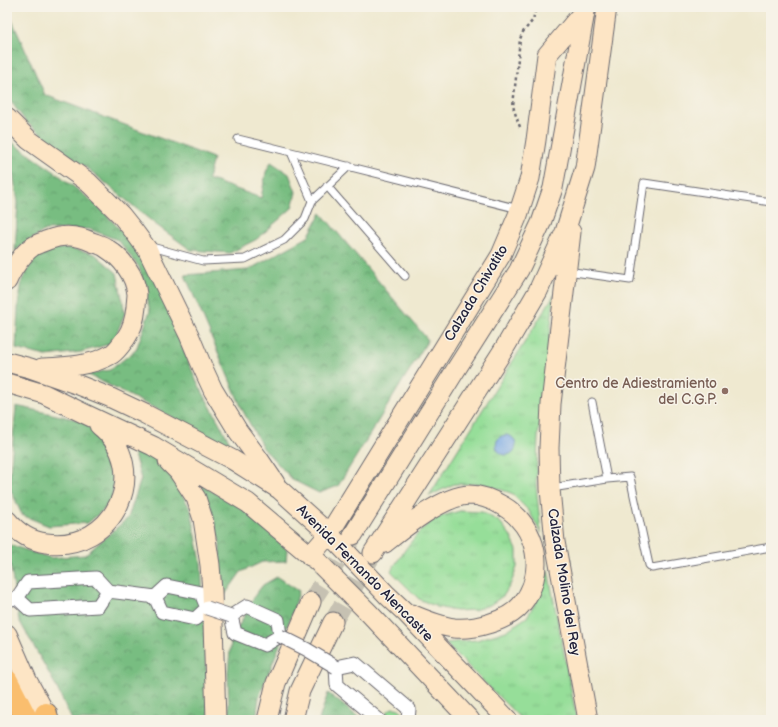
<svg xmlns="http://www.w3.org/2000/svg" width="778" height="727" font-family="'Balsamiq Sans',sans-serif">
  <defs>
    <pattern id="grass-tufts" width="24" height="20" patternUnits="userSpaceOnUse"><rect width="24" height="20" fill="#96de99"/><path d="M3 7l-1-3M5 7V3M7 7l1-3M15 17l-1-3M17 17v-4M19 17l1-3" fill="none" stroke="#81be85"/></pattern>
    <pattern id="forest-crowns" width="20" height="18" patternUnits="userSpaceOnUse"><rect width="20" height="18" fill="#78bd81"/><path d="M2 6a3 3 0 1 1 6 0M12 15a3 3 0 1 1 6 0" fill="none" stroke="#62996b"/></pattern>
  </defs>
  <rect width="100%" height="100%" fill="#f7f3e8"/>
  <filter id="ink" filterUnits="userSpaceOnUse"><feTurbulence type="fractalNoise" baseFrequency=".025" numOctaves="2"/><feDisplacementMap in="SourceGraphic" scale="8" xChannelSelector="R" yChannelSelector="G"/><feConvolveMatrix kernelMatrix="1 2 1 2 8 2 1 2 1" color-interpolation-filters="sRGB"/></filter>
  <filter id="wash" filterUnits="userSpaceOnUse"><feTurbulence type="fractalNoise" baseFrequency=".012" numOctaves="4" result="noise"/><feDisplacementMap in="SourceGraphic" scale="16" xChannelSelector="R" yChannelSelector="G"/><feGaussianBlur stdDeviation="0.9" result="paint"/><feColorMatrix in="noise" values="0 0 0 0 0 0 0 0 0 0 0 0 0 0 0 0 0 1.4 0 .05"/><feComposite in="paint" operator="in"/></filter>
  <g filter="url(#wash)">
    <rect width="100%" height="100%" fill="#efe9d0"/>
    <!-- grass -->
    <path fill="url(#grass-tufts)" stroke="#5c806a" d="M554,295l-8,80 -8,62 -2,48 5,48 -12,-22 -18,-18 -27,-9h-30l-25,12z
      M460,511l22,1 18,10 10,13 7,15v17l-6,16 -7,12 -14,10 -16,5 -18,1 -19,-4 -18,-8 -28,-28c12,-18 29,-47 51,-55 6,-2 12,-3 18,-5z
      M548,571l29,149h-55l-77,-77 32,-3 29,-9 21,-14 12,-21z
      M393,708c9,0 10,4 10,12h-16c-2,-6 0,-10 6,-12z"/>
    <!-- forest -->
    <path fill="url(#forest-crowns)" stroke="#4d705e" d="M7,9l38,86 168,63 -5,21 53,19 5,-26 5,-10 18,12 7,18 -4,16 -35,31 -27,14 -39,-3 -36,-26 -58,-48 -71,-54 -14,-19 -5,-12z
      M7,139l48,33 43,34 32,34 27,42 20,52 19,46 37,68 -146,-74 23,-4 26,-20 14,-39 -11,-44 -21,-27 -29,-11 -44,1 -30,21 3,-49z
      M321,213l107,127 -90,146 -19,7 -26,-13 -30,-32 -20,-37 -58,-136 63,-5 60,-33z
      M69,248l26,6 22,19 8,40 -12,30 -32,9 -35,4 -30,-7 2,-40 4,-29 17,-30z
      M16,406l67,15 21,21 10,29 -2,32 -24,20 -39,3 -27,-11 -13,-29z
      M131,444l19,9 22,24 19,33 10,52 8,158h-137l-17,-36 -36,-64 -12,-76 44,14 34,-3 43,-37 13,-39z
      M196,482l46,26 45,41 -1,12 -24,1 -21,10 -19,27 -2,-20v-36l-9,-36z
      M277,577l22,14 -6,21 -34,85 -3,23h-27l-1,-49 3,-30 24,-46 8,-10z
      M328,693l34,27h-43z"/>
    <!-- water -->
    <path fill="#7aa9e4" stroke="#4e6690" d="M496 445a10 10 0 1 1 20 0a10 10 0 1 1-20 0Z"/>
  </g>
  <g filter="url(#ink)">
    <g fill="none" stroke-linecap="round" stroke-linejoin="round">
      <!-- secondary-tunnel -->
      <path stroke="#c6c1b2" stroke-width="19" stroke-dasharray="19 10" stroke-linecap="butt" d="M311,602l42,-66
        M333,622l40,-69"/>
      <defs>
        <path id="lane" d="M291,152l228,57
          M327,186l78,90
          M312,201l37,-35
          M148,246l55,15 42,-2 39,-19 21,-21 7,-18 -21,-49 -53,-13
          M567,271l63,9 14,-97 127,19
          M592,402l15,77
          M552,488l55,-9 23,-2 19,88 3,3 119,-21"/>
        <path id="street" d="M167,586l34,7 6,15 -12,11 -33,-7 -7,-15z
          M17,598l13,12 68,-4 10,-15
          M7,600l10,-2 11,-16 68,-4 12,13 25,3 22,3
          M247,606l31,14 2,16 -15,9 -30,-12 -4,-17z
          M379,720l-42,-35 -1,-18 19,-4 54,46 -1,11"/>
        <path id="secondary" d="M7,118l22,22 59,42 33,33 12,15 14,19 42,86 13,31 11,24 25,41 20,27 17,25
          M571,232l-20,172 -2,44 1,41 5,53 33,178
          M7,281c4,-10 16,-28 25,-34 4,-3 11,-5 16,-7 16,-6 29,-5 44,2 5,2 10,3 14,6 16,10 29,27 31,46 0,4 -1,9 -1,13 -1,11 -3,21 -10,31 -4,5 -8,12 -14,16 -20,12 -47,13 -70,14
          M7,362l23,6 46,16 33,13 36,17 88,46 46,29 50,45 58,61 18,17 103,108
          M7,383l37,11 41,20 68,32 95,57 70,59 51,51 101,107
          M168,461l10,10 18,27 7,21 7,46 2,26 4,129
          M7,520c10,12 24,21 39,23 68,10 108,-74 53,-118
          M353,535l102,-164 64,-101 22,-47 12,-35 32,-176
          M385,543c20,-16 58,-47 84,-48 12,0 24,5 34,11 35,20 44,68 18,99 -13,16 -47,25 -67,23 -15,-2 -29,-8 -43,-14
          M373,553l131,-204 34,-58 27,-59 20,-64 22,-161
          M310,556l19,-22 172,-279 17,-40 12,-37 6,-38 11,-85 38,-45
          M7,634l20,46 22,40
          M267,720l9,-37 35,-81
          M293,720l7,-29 33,-69"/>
        <path id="highway" d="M7,681l20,39
          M46,714l1,6"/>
      </defs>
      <!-- lane casing -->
      <use href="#lane" stroke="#6a686f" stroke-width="9"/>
      <!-- street casing -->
      <use href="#street" stroke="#6a686f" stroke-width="15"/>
      <!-- secondary casing -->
      <use href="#secondary" stroke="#6a686f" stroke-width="21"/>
      <!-- highway casing -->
      <use href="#highway" stroke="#6a686f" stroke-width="24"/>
      <!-- path -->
      <path stroke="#6a686f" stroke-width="2.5" stroke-dasharray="3 3" stroke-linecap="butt" d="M520,127l-4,-11 -3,-10 7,-67 3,-7 10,-12 3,-13"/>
      <!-- lane -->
      <use href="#lane" stroke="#fff" stroke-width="7"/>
      <!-- street -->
      <use href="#street" stroke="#fff" stroke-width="13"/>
      <!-- secondary -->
      <use href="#secondary" stroke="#fde5c5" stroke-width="19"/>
      <!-- highway -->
      <use href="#highway" stroke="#fabe6e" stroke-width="22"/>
      <defs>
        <path id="street-bridge" d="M207,608l24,8
          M280,636l26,13 30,18"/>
      </defs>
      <!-- street-bridge casing -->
      <use href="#street-bridge" stroke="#6a686f" stroke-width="15" stroke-linecap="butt"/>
      <!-- street-bridge -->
      <use href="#street-bridge" stroke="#fff" stroke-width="13"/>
    </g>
  </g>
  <!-- markers -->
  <circle fill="#8d6e63" stroke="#f7f3e8" stroke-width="1.5" cx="725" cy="391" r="4"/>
  <g text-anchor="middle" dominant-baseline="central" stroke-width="3" stroke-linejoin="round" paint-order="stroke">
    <!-- street labels -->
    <g font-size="14" fill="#22223b" stroke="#f7f3e8">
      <text transform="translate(476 293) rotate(-59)">Calzada Chivatito</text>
      <text transform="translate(365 573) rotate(45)">Avenida Fernando Alencastre</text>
      <text transform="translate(564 582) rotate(81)">Calzada Molino del Rey</text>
    </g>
    <!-- education labels -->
    <g font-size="14" fill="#785e54" stroke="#f7f3e8" text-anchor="end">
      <text x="717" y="383">Centro de Adiestramiento<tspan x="717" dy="16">del C.G.P.</tspan></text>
    </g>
  </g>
  <!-- margin -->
  <rect width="778" height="727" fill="none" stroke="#f7f3e8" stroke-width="24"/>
</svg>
